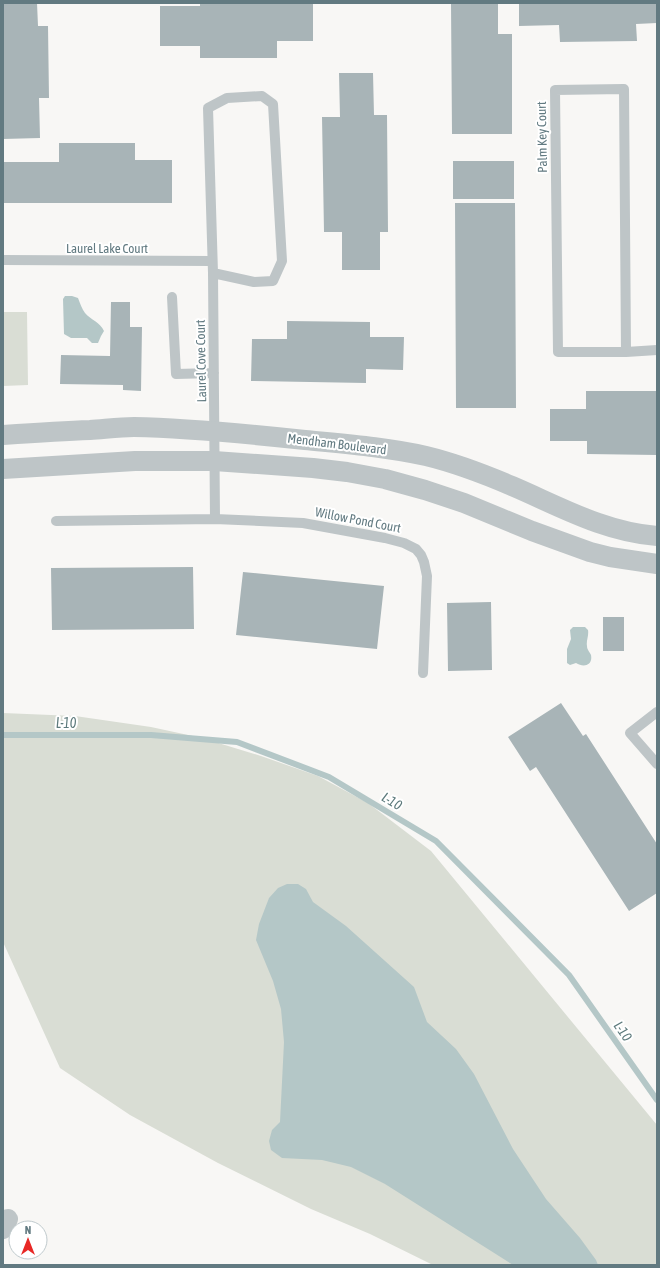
<svg xmlns="http://www.w3.org/2000/svg" width="660" height="1268" font-family="'Asap Condensed',sans-serif">
  <rect width="100%" height="100%" fill="#f8f7f5"/>
  <!-- green -->
  <path fill="#d9ddd4" d="M3,312h24l1,73 -25,1z
    M3,713l72,3 76,11 51,11 59,18 57,20 50,27 63,48 226,274v140h-224l-63,-31 -59,-25 -93,-46 -88,-48 -70,-47 -57,-126z"/>
  <!-- water -->
  <path fill="#b4c7c7" d="M65,296h7l6,2c2,5 4,11 7,15 6,7 15,9 19,18l-3,5 -3,7h-6l-5,-5h-16l-7,-4 -1,-35z
    M573,627h12l3,3c1,6 -2,11 -1,16 0,4 3,6 4,9 2,10 -7,13 -15,8l-6,2 -3,-2v-14l4,-10 -1,-9z
    M287,884h11l8,5 7,13 33,24 68,61 13,35 29,27 18,25 39,75 33,50 34,39 16,22 2,5h-85l-128,-81 -34,-17 -29,-7 -40,-2 -11,-8 -2,-9 3,-11 8,-8 4,-80 -3,-33 -8,-28 -17,-41 3,-16 10,-26 9,-10z"/>
  <g fill="none" stroke-linecap="round" stroke-linejoin="round">
    <!-- stream -->
    <path stroke="#b4c7c7" stroke-width="6" d="M3,735h148l86,7 92,35 107,64 133,134 88,125"/>
  </g>
  <!-- building -->
  <path fill="#a8b4b7" d="M3,3h34l1,23h10l1,72h-10l1,40 -37,1z
    M200,3h113v38h-36v17h-77v-12h-40v-40h40z
    M451,3h47v31h14v100h-60z
    M519,3h138v20l-21,1 1,17 -77,1 -1,-17 -40,1z
    M339,73h34l1,42h13l1,117h-8v38h-38v-38h-18l-2,-115h18z
    M59,143h76v17h37v43h-169v-41h56z
    M453,161h61v38h-61z
    M455,203h60l1,205h-60z
    M111,302h19v25h12l-1,64 -18,-1v-5l-63,-1 1,-29 49,1z
    M287,321l83,1v15h34l-1,33 -37,-1v14l-115,-2 1,-42h35z
    M586,391h71v64l-70,-1v-13h-37v-32h36z
    M193,567l1,62 -142,1 -1,-62z
    M243,572l141,14 -7,63 -141,-14z
    M491,602l1,68 -44,1 -1,-68z
    M603,617h21v34h-21z
    M561,703l22,33 3,-2 71,110v49l-28,18 -93,-144 -6,4 -22,-34z"/>
  <g fill="none" stroke-linecap="round" stroke-linejoin="round">
    <!-- service -->
    <path stroke="#bec5c7" stroke-width="10" d="M3,260l209,1
      M213,273l41,9 19,-1 9,-20 -9,-157 -11,-8 -35,2 -19,10 5,165 2,246
      M172,297l4,77 38,-1
      M626,352l-2,-263 -69,1 3,262h68l31,-2
      M56,521l159,-2 88,4 82,15 19,5 12,6 5,6 3,7 3,14 -4,97
      M657,712l-27,21 27,31"/>
    <!-- minor -->
    <path stroke="#bec5c7" stroke-width="20" d="M3,435c29,-2 58,-4 87,-5 15,-1 30,-3 44,-3 57,1 115,7 171,13 40,4 81,7 121,16 29,7 58,18 86,30 47,20 92,46 145,50
      M3,469l132,-8h79l99,7 34,4 38,7 40,11 39,13 68,28 58,21 20,5 47,7
      M3,1229l5,-10"/>
  </g>
  <g text-anchor="middle" dominant-baseline="central" stroke-width="4" stroke-linejoin="round" paint-order="stroke">
    <!-- street labels -->
    <g font-size="13" fill="#627a81" stroke="#fff">
      <text transform="translate(542 137) rotate(-91)">Palm Key Court</text>
      <text x="107" y="248">Laurel Lake Court</text>
      <text transform="translate(201 361) rotate(-91)">Laurel Cove Court</text>
      <text transform="translate(337 444) rotate(7)">Mendham Boulevard</text>
      <text transform="translate(358 520) rotate(11)">Willow Pond Court</text>
    </g>
    <!-- water labels -->
    <g font-size="14" font-style="italic" fill="#5d7a7c" stroke="#fff">
      <text x="66" y="723">L-10</text>
      <text transform="translate(392 801) rotate(31)">L-10</text>
      <text transform="translate(623 1031) rotate(55)">L-10</text>
    </g>
  </g>
  <!-- border -->
  <rect width="660" height="1268" fill="none" stroke="#627a81" stroke-width="8"/>
  <!-- north arrow -->
  <g transform="translate(28 1240)"><circle r="19" fill="#ffffff" stroke="#c0cacd"/>
  <path d="M0-3L7 15L0 10L-7 15Z" fill="#e82825"/>
  <text y="-6" font-size="11" font-weight="bold" text-anchor="middle" fill="#627a81">N</text>
  </g>
</svg>
